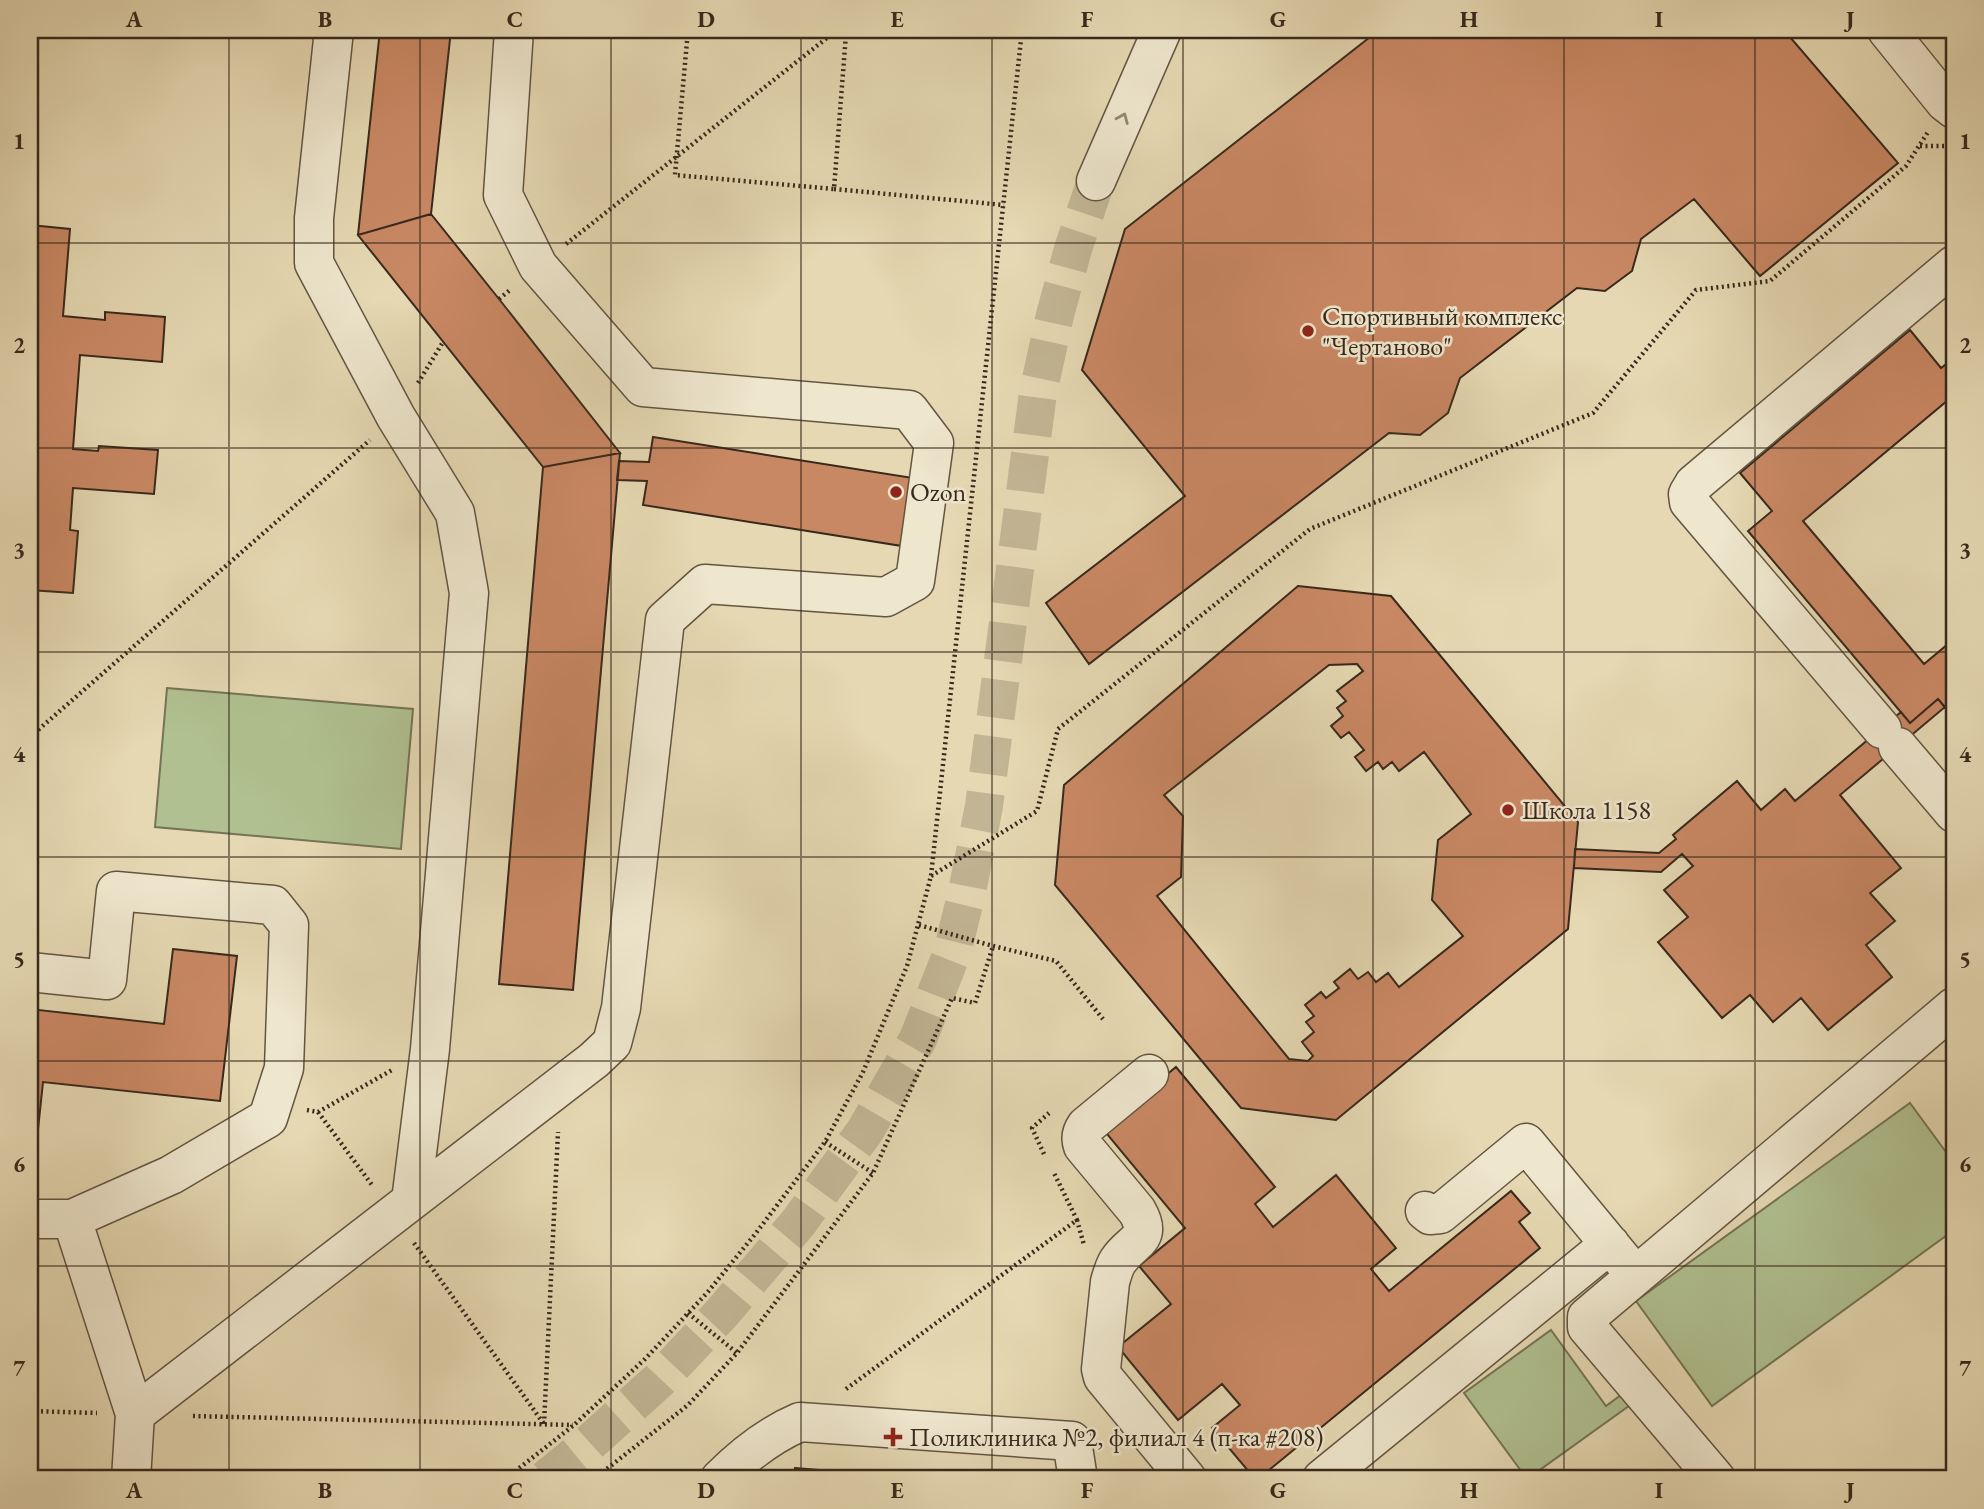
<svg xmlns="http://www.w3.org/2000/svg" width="1984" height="1509" font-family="'EB Garamond',serif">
  <rect width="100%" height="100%" fill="#e5d8b2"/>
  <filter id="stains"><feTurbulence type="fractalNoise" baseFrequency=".00286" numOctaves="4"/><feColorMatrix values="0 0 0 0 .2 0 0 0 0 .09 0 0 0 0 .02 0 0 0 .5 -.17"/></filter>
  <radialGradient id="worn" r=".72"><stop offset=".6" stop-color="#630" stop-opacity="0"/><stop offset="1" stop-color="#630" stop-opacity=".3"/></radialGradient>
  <!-- green -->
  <path fill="#b0c090" stroke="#747456" stroke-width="2" d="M167,688l246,21 -12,140 -246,-22z
    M1910,1103l44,60v67l-242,176 -76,-105z
    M1551,1330l55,76 19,-14 8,11 -106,76 -63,-86z"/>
  <!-- building -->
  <path fill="#c98864" stroke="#38291d" stroke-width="2" fill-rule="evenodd" d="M380,30h71l-20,184 -73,21z
    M1379,30h405l114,133 -138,113 -66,-77 -53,40 -9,32 -27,20 -28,-3 -117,90 -12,35 -28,22 -31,-2 -300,231 -43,-61 139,-107 -103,-126 43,-141z
    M431,214l68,85 121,154 -77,14 -185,-232z
    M30,225l40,4 -7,87 42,4v-8l60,5 -3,45 -82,-7 -7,94 25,2 1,-5 59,4 -4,44 -81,-6 -3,42 8,1 -5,62 -43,-3z
    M1910,330l31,38 13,-10v51l-7,-8 -144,120 121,143 30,-25v80l-16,-20 -28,24 -162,-192 24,-20 -32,-38z
    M653,437l260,41 -11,68 -259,-41 4,-24 -30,-1 2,-19 30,1z
    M620,453l-47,537 -74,-6 44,-517z
    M1298,586l93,10 187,226 -10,107 -232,191 -95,-12 -186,-223 9,-100zM1357,664l6,7 -26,20 9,10 -9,7 6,8 -12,10 10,12 8,-6 15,18 -9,7 11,14 12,-9 5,7 9,-7 7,9 25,-19 47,62 -33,26 -6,60 31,36 -64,51 -11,-14 -12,9 -8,-10 -10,7 -8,-10 -16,13 5,6 -13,10 -5,-6 -16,13 9,11 -8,6 8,10 -12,10 11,14 -5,5 -19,-2 -132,-163 24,-19 2,-61 -19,-21 165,-130z
    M1938,699l7,8 -105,88 61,73 -31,25 25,28 -29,24 26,32 -64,53 -27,-32 -28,24 -23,-27 -28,23 -64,-76 30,-25 -24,-27 29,-24 -11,-12 -21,18 -87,-4 1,-19 84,4 17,-14 -3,-4 64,-54 24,29 24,-21 10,12 106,-89 9,11z
    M173,949l64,7 -17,145 -177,-19 -8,76h-5v-149l134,15z
    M1176,1067l99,120 -20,17 18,23 63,-52 60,73 -25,21 18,22 122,-100 19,22 -11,9 21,26 -282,231h-3l-43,-51 28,-23 -18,-21 -44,36 -60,-73 53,-43 -32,-38 46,-38 -83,-100z
    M795,1468l135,11h-136z"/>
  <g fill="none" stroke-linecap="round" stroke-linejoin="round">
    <!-- minor-tunnel -->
    <path stroke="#c2b594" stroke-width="38" stroke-dasharray="38 19" stroke-linecap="butt" d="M546,1479l39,-32 74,-67 62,-66 77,-91 67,-92 53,-92 34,-86 15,-61 17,-86 54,-413 17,-78 18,-66 23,-68"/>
    <defs>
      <path id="minor" d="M1887,30l58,72 9,7
        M1096,181l66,-151
        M1882,729l-193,-227 -1,-8 6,-10 260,-219
        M1898,747l56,66
        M30,972l77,8 9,-89 157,14 16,20 -5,143 -16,50 -97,57 -99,44
        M1149,1074l-63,52c-5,7 -6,12 -3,20l54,65c17,29 -5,29 -19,50 -4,6 -6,14 -8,21l-9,87 2,8 84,102
        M411,1201l183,-141 18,-17 9,-35 44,-388 40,-36 181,13 29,-16 19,-138 -25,-33 -266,-23 -105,-121 -35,-71 11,-165
        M1425,1211l5,4 10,-1 86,-71 100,121
        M30,1219h42l63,195 -4,65
        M135,1414l276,-213 19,-152 39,-456 -14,-80 -59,-96 -82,-154v-45l20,-188
        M720,1479c24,-24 49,-44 80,-57l272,19 6,38
        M1322,1479l288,-235
        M1716,1479l-129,-152v-10l367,-310"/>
    </defs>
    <!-- minor casing -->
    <use href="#minor" stroke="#635542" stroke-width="41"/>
    <!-- path -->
    <path stroke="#38291d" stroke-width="4.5" stroke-dasharray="2 3.5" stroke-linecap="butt" d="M688,30l-13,145 159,14 12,-155 -45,-4
      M1920,146h27
      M834,189l170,16
      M566,244l271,-214
      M499,299l11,-9
      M418,383l25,-41
      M30,737l340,-297
      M931,876l106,-65 21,-82 252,-200 283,-116 103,-123 74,-9 136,-115 22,-34
      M919,925l74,21 63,15 47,58
      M307,1110l11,2 74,-42
      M318,1112l54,73
      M825,1142l48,31
      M1044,1154l-12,-26 17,-15
      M1077,1220l7,25
      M414,1243l130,181
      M688,1313l49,40
      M846,1389l231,-169 -24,-49
      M30,1411l67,2
      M193,1416l380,9
      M544,1424l14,-292
      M511,1479l-2,-3 65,-51 71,-66 62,-66 49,-60 69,-91 38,-70 44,-106 24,-90 91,-846
      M594,1479l94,-74 49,-52 136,-180 79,-175 23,5 18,-57"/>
    <!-- minor -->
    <use href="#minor" stroke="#eee6cd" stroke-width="38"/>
  </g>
  <!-- one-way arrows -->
  <defs><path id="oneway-chevron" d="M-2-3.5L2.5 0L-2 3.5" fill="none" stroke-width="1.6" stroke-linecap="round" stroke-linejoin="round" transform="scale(1.75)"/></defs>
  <use stroke="#938875" href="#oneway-chevron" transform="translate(1123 118) rotate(-67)"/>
  <!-- grid -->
  <path fill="none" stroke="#38291d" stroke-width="2" stroke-opacity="0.55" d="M229,30v1449M420,30v1449M611,30v1449M801,30v1449M992,30v1449M1183,30v1449M1373,30v1449M1564,30v1449M1755,30v1449M30,243h1924M30,448h1924M30,652h1924M30,857h1924M30,1061h1924M30,1266h1924"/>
  <!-- markers -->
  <g fill="#8f2418" stroke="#eee6cd" stroke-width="2.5">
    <circle cx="1308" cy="331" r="7"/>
    <circle cx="896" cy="492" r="7"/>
    <circle cx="1508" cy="810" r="7"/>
    <path d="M889.5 1426.5h7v7h7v7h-7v7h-7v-7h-7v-7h7z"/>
  </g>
  <g text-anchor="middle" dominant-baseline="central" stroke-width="5" stroke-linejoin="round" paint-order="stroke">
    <!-- poi labels -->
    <g font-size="26" fill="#38291d" stroke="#eee6cd" text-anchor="start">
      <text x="1322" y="316">Спортивный комплекс<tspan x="1322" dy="30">"Чертаново"</tspan></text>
      <text x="910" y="492">Ozon</text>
      <text x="1522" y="810">Школа 1158</text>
      <text x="909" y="1437">Поликлиника №2, филиал 4 (п-ка #208)</text>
    </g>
  </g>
  <!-- margin -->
  <rect width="1984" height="1509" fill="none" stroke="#e5d8b2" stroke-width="77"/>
  <rect x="38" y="38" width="1908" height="1432" fill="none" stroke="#38291d" stroke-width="2.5"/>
  <g font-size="23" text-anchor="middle" font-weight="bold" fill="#38291d">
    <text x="134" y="27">A</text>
    <text x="325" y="27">B</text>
    <text x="515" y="27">C</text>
    <text x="706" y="27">D</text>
    <text x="897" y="27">E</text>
    <text x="1087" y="27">F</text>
    <text x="1278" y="27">G</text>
    <text x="1469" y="27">H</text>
    <text x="1659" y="27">I</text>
    <text x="1850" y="27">J</text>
    <text x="19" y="149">1</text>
    <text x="1965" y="149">1</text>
    <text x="19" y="353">2</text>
    <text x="1965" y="353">2</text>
    <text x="19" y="558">3</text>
    <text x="1965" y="558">3</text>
    <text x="19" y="762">4</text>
    <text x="1965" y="762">4</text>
    <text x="19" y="967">5</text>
    <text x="1965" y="967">5</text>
    <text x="19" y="1172">6</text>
    <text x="1965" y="1172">6</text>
    <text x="19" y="1376">7</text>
    <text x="1965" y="1376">7</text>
    <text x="134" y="1498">A</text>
    <text x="325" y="1498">B</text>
    <text x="515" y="1498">C</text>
    <text x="706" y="1498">D</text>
    <text x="897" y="1498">E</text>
    <text x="1087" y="1498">F</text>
    <text x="1278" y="1498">G</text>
    <text x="1469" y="1498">H</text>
    <text x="1659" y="1498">I</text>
    <text x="1850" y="1498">J</text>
  </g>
  <rect width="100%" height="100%" filter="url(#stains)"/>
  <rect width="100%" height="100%" fill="url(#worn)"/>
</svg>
